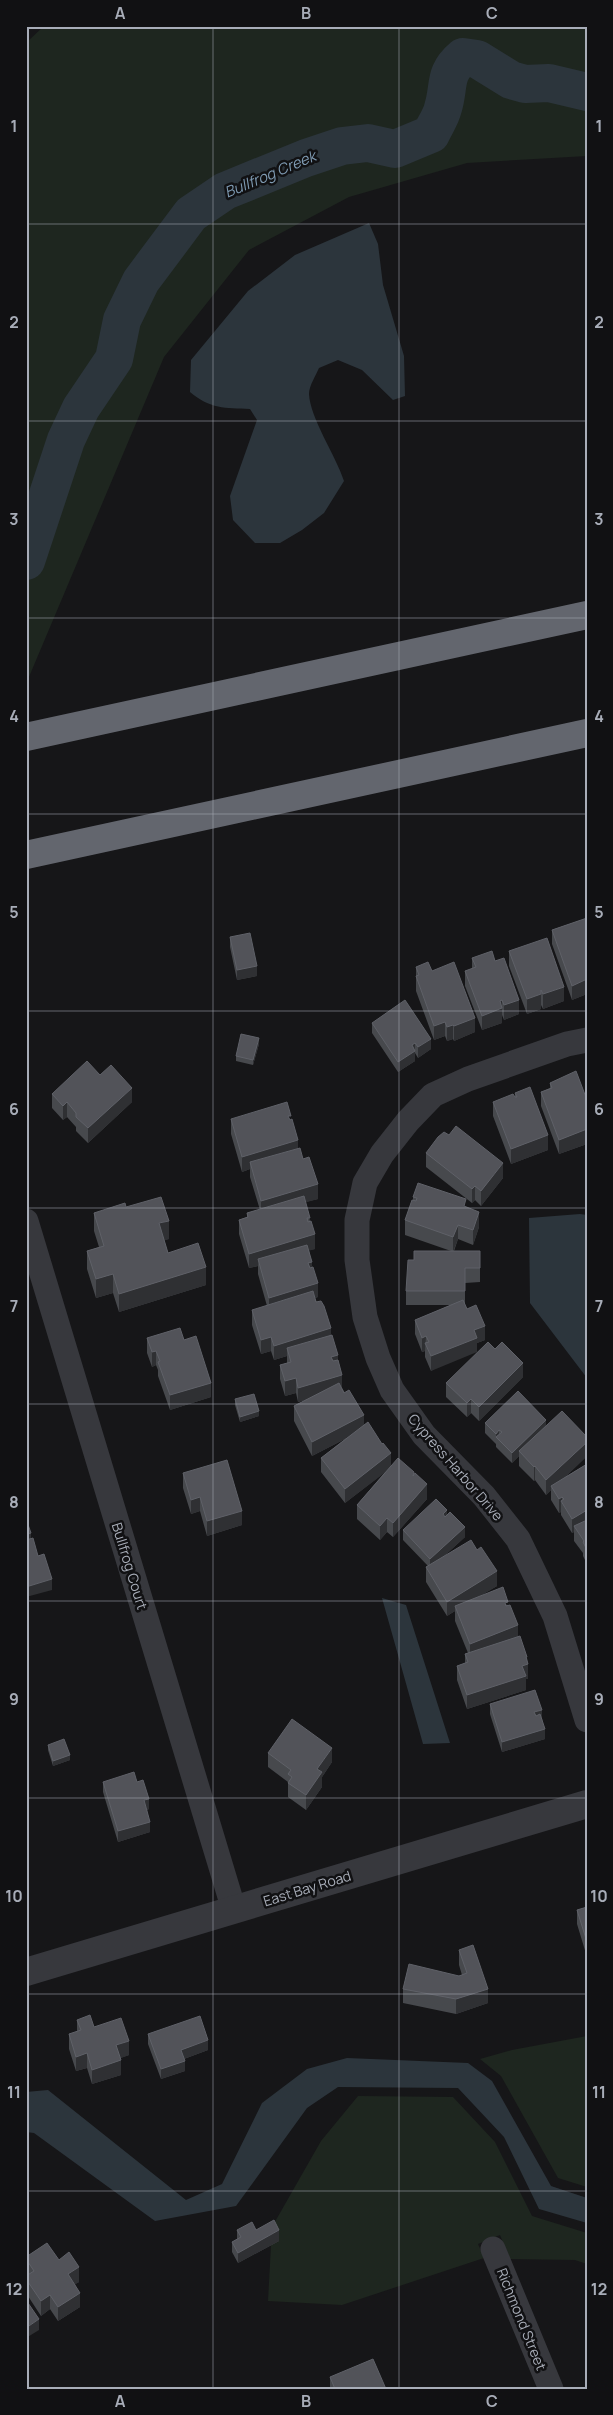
<svg xmlns="http://www.w3.org/2000/svg" width="613" height="2415" font-family="Manrope,sans-serif">
  <rect width="100%" height="100%" fill="#161618"/>
  <!-- green -->
  <path fill="#1e261f" d="M44,26h543v130l-120,7 -118,34 -100,53 -85,107 -138,327v-641z
    M587,2036v151l-29,-9 -57,-102 -21,-17 32,-9z
    M358,2096l95,1 42,45 37,74 55,17v31l-12,-4 -65,-1 -10,-24 -22,9 6,14 -142,47 -74,-4 4,-74 49,-86z"/>
  <!-- water -->
  <path fill="#2c353c" d="M369,223l9,21 5,41 21,71 1,40 -12,4 -31,-30 -24,-10 -19,8c-3,7 -10,18 -10,26 1,24 27,62 35,87l-20,32 -22,17 -22,13h-25l-22,-23 -3,-24 27,-76 -7,-11c-25,-1 -40,0 -60,-17l1,-32 57,-69 47,-36z
    M580,1214l7,1v163l-57,-75 -1,-85z
    M382,1598l24,7 44,138 -27,1z
    M347,2058l121,5 24,18 59,105 36,12v25l-48,-14 -35,-72 -46,-49 -120,-1 -31,21 -71,98 -81,15 -121,-88 -8,-1v-40l22,-2 138,110 36,-16 40,-81 45,-34z"/>
  <g fill="none" stroke-linecap="round" stroke-linejoin="round">
    <!-- river -->
    <path stroke="#2c353c" stroke-width="38" d="M26,561l40,-121 15,-32 33,-49 8,-39 19,-39 50,-67 34,-23 81,-33 36,-12 26,-3 27,6 36,-15c4,-9 10,-17 12,-26 7,-23 0,-34 20,-51l14,2 34,21 14,4 24,-1 38,9"/>
    <!-- minor -->
    <path stroke="#37383d" stroke-width="25" d="M587,1040l-20,4 -99,35 -35,16 -25,26 -26,33 -17,29 -8,37v40l8,57 13,41 14,32 32,45 60,61 34,43 37,77 32,104
      M26,1221l208,689
      M493,2249l58,140"/>
    <!-- tertiary -->
    <path stroke="#37383d" stroke-width="28" d="M26,1972l561,-168"/>
    <!-- motorway -->
    <path stroke="#63666e" stroke-width="28" d="M26,737l561,-122
      M26,855l561,-122"/>
  </g>
  <!-- wall -->
  <path fill="#47494d" d="M587,918v76l-15,6 -20,-56v-14z
    M230,937l27,39 -20,4 -7,-33z
    M509,951l55,50 -21,8 -2,-4v4l-14,5 -18,-48z
    M472,958l23,3 24,53 -15,6 -2,-5v8l-20,7 -17,-44v-15l7,-2z
    M416,967l16,4 43,61 -21,9 -1,-2 -6,2 -2,-5 -11,4 -18,-49z
    M372,1023l59,26 -13,9 -3,-5v8l-17,11 -26,-39z
    M259,1044l-6,21 -17,-4v-5z
    M100,1075l32,27 -44,41 -12,-12v-4l-9,-10 -4,3 -11,-12v-14z
    M550,1083l37,17v44l-28,10 -18,-48v-14l9,-4z
    M515,1093l33,57 -37,14 -18,-48v-14l22,-5z
    M231,1119l60,1 7,28 20,51 -13,3 5,19 5,28 -6,1 9,47 -3,1 16,37 7,27 4,26 22,36 27,41 23,10 13,24 -34,38 -6,-5 -7,8 -23,-21v-14l28,-33 -40,31 -24,-31v-14l24,-19 -33,17 -18,-35v-15l12,-6 -8,2 -2,-9 -11,3 -5,-17v-14l7,-2v-7l-13,4 -3,-9 -10,3 -9,-29v-15l15,-4 -9,-32v-8l-9,2 -10,-34v-14l8,-3v-4l13,-3 -10,-33v-8l-8,3 -11,-38z
    M426,1153l77,25 -22,28 -6,-6 -3,3 -46,-36z
    M413,1197l53,10 13,20 -6,18 -15,-6 -4,12h26v31l-15,1v22l20,35 -8,3 -46,28 -6,-14v-6l-3,1 -7,-18v-14l36,-15h-45v-14l8,-31 37,-9 -46,-16v-15l8,-20z
    M126,1207l43,32 -5,1 4,13 38,32 -87,27 -6,-19 -17,5 -9,-29v-18l12,-4 -5,-16v-18z
    M147,1338l37,2 27,57 -41,13 -12,-34v-6l-2,-5 -4,2 -5,-14z
    M523,1377l-44,44 -8,-8 -4,4 -21,-20v-14z
    M235,1399l24,17 -19,6 -5,-17z
    M485,1423l61,3 41,11v19l-22,21 22,-13v100l-4,-8v-3l-9,-12v-9l-2,1 -11,-18v-3l-2,1 -8,-13v-10l-5,5 -11,-15 -1,1 -15,-15v-10l-7,7 -16,-16v-4v1l-11,-11z
    M183,1473l59,52 -35,11 -7,-25 -9,3 -8,-26z
    M447,1515l18,22 -23,21 55,28 -19,11 30,8 19,57 1,17h-2v11l-59,19 -10,-29v-14l8,-3v-9l3,-1 -13,-32v-10l-8,5 -21,-34v-15l2,-1 -25,-26v-10z
    M490,1704l52,14 3,21 -43,13 -12,-38z
    M48,1745l22,15 -17,6 -5,-16z
    M268,1753l64,9 -10,15v10l-16,23 -18,-13v-15l-20,-15z
    M103,1782h34l12,27 -2,1 3,22 -32,10 -15,-50z
    M587,1907v50l-10,-33v-14z
    M459,1950l29,53 -32,11 -53,-11v-14l59,-14 -3,-10z
    M77,2020l17,7 35,28 -9,3 1,17 -29,9 -5,-16 -11,3 -7,-22v-15l8,-2z
    M148,2034l60,16 -24,9 1,12 -24,8 -13,-35z
    M237,2230h19l23,11 -41,22 -6,-11v-10l5,-3z
    M26,2257l33,3 20,22 -4,2 5,23 -22,14 -8,-12 -9,7 -15,-23v-17l1,-1 -1,-2z
    M330,2377l56,12h-56z"/>
  <!-- shaded-wall -->
  <path fill="#2f3033" d="M257,966v10l-20,4v-10z
    M587,979v15l-15,6v-14z
    M564,987v14l-21,8v-15z
    M541,990v19l-14,5v-15z
    M502,1000v23l-20,7v-14l18,-15z
    M519,1000v14l-15,6v-15z
    M475,1018v14l-21,9v-15z
    M445,1022v14l-11,4v-14z
    M453,1025v14l-6,2v-14z
    M259,1038v6l-6,21v-5z
    M431,1039v10l-13,9v-11z
    M415,1043v18l-17,11v-10l14,-17z
    M132,1088v14l-44,41v-15z
    M67,1102v15l-4,3v-14z
    M587,1129v15l-28,10v-14z
    M548,1135v15l-37,14v-15z
    M298,1140v15l-48,7v7l-8,3v-15z
    M503,1163v15l-22,28v-15z
    M318,1184v15l-57,16v-14z
    M475,1186v14l-3,3v-14z
    M479,1212v15l-6,18v-15z
    M169,1221v18l-10,3v-19z
    M458,1225v14l-5,13v-15z
    M315,1234v15l-56,16 -1,-6v7l-9,2v-14z
    M312,1262v15l-4,-14z
    M206,1267v18l-87,27v-18z
    M113,1274v19l-17,5v-19z
    M318,1283v14l-49,15v-14z
    M485,1326v14l-8,3v9l-46,19v-15l43,-26z
    M331,1328v14l-44,6v8l-13,4v-14z
    M426,1336l-1,15 -3,1v-14z
    M271,1337v14l-10,3v-14z
    M156,1351v14l-4,2v-15z
    M338,1355v15l-7,2v-15z
    M523,1363v14l-44,44v-14z
    M342,1375v14l-44,13v-14z
    M296,1378v15l-11,3v-15z
    M211,1383v14l-41,13v-15z
    M471,1399v14l-4,4v-14z
    M259,1411v5l-19,6v-5z
    M364,1415v14l-52,27v-14z
    M546,1420v10l-27,21v5l-7,7v-10z
    M499,1430v10l-3,-3v7v-10z
    M587,1442v14l-34,33 -2,-3v4l-5,5v-15z
    M391,1453v15l-46,35v-14z
    M535,1466v14l-1,1v-14z
    M427,1484v15l-34,38v-14z
    M200,1497v14l-9,3v-14z
    M562,1497v6l-1,-2v11l-2,1v-14z
    M447,1510v10l-4,-6z
    M587,1510v14l-13,2v6l-2,1v-14z
    M242,1511v14l-35,11v-15z
    M387,1518v14l-7,8v-14z
    M465,1527v10l-35,32v-10z
    M31,1533v10l-5,2v-10z
    M497,1571v15l-40,24 -2,-4v5l-8,5v-14z
    M52,1579v11l-26,7v-10z
    M518,1625v14l-48,19v-14z
    M526,1657h1l1,7v15h-2v11l-59,19v-14l55,-29z
    M542,1710v10l-8,2v-10z
    M545,1729v10l-43,13v-10z
    M332,1748v14l-10,15v10l-16,23v-15l11,-26z
    M70,1755v5l-17,6v-5z
    M149,1799v10l-5,1v-10z
    M150,1822v10l-32,10v-11z
    M488,1989v14l-32,11v-15z
    M208,2040v10l-27,10v-10z
    M129,2041v14l-13,5v-15z
    M87,2053v15l-11,3v-14z
    M121,2060v15l-29,9v-14z
    M185,2061v10l-24,8v-10z
    M279,2230v11l-41,22v-10z
    M79,2267v15l-11,7v-15z
    M80,2293v14l-22,14v-14z
    M50,2295v14l-9,7v-15z
    M39,2319v11l-13,8v-10z"/>
  <!-- building -->
  <path fill="#525359" stroke="#5f6168" d="M587,918v61l-15,7 -20,-56z
    M250,933l7,33 -20,4 -7,-33z
    M547,938l17,49 -21,7 -2,-4v4l-14,5 -18,-48z
    M492,951l3,10 9,-3 15,42 -15,5 -2,-5 -2,1 2,7 -20,8 -17,-45 11,-4 -4,-9z
    M428,962l4,9 22,-9 21,56 -21,8 -1,-1 -6,2 -2,-5 -11,4 -18,-50 3,-1 -3,-8z
    M405,1000l26,39 -13,8 -3,-4 -3,2 3,6 -17,11 -26,-39z
    M241,1034l18,4 -6,22 -17,-4z
    M87,1061l13,14 11,-10 21,23 -44,40 -12,-11v-4l-9,-11 -4,4 -11,-12z
    M576,1071l11,29v29l-28,11 -18,-48 11,-4 -2,-5z
    M530,1087l18,48 -37,14 -18,-47 20,-8 2,3h2l-2,-4z
    M287,1102l4,14h-3l2,4 2,-1 6,21 -56,17 -11,-38z
    M456,1126l47,37 -22,28 -6,-5 -3,3 -46,-36 12,-16 6,-5 5,3z
    M300,1148l3,11 6,-2 9,27 -57,17 -11,-39z
    M418,1183l48,16 -2,7 15,6 -6,18 -15,-5 -5,12 -48,-17 7,-20 4,1 1,-3 -4,-1z
    M304,1196l6,22h-3l1,4 3,-1 4,13 -66,20 -10,-34 9,-3 -1,-4z
    M161,1197l8,24 -10,2 9,30 30,-10 8,24 -87,27 -6,-20 -17,5 -9,-28 17,-5 -10,-33 31,-10 1,4z
    M307,1245l5,17 -4,1 2,5 3,-1 5,16 -49,15 -11,-39z
    M414,1251h66v17h-15v23h-59l2,-31h6z
    M313,1291l3,11 5,-1 3,5 7,22 -57,18 -3,-9 -10,3 -9,-30z
    M463,1300l4,9 9,-4 9,21 -11,4 3,8 -46,18 -6,-13 4,-1 -3,-6 -4,2 -7,-18z
    M180,1328l4,12 12,-4 15,47 -41,12 -12,-33 2,-1 -4,-10 -4,1 -5,-14z
    M332,1335l6,20 -7,2 2,4 5,-1 4,15 -44,13 -2,-10 -11,3 -5,-16 11,-3 -4,-14z
    M488,1342l7,7 7,-7 21,21 -44,44 -8,-8 -4,4 -21,-20z
    M339,1383l5,10 5,-3 15,25 -52,27 -18,-36z
    M518,1391l28,29 -34,33 -16,-16 6,-5 -3,-2 -3,4 -11,-11z
    M254,1394l5,17 -19,6 -5,-18z
    M562,1411l25,26v5l-41,38 -11,-14 -1,1 -15,-16z
    M368,1422l14,22 1,-1 8,10 -46,36 -24,-31z
    M398,1458l16,14 -1,4 2,-3 12,11 -34,39 -6,-5 -7,8 -23,-21z
    M227,1460l15,51 -35,10 -7,-24 -9,3 -8,-27z
    M587,1464v46l-15,9 -11,-18 3,-2 -2,-2 -3,2 -8,-13z
    M436,1499l11,11 -4,4 2,3 5,-5 15,15 -35,32 -27,-29z
    M26,1519l5,14 -5,2z
    M587,1520v30l-4,-8 1,-1 -10,-15z
    M33,1538l5,18 6,-2 8,25 -26,8v-47z
    M471,1540l6,10 4,-3 16,24 -50,31 -21,-35z
    M503,1587l5,15 -3,1 1,3 4,-1 8,20 -48,19 -15,-38z
    M520,1636l7,21h-1l2,7 -6,2 4,10 -59,19 -10,-29 11,-4 -3,-8z
    M535,1690l7,20 -8,2 2,4 4,-2 5,15 -43,13 -12,-38z
    M292,1719l40,29 -15,21 5,3 -16,23 -18,-12 4,-6 -4,-3 3,-4 -23,-17z
    M64,1739l6,16 -17,6 -5,-16z
    M134,1772l3,10 6,-2 6,19 -5,1 6,22 -32,9 -15,-49z
    M587,1907v35l-10,-32z
    M473,1945l15,44 -32,10 -53,-10 6,-25 50,12 8,-3 -8,-23z
    M90,2015l4,12 27,-9 8,23 -13,4 5,15 -29,10 -5,-17 -11,4 -7,-23 12,-4 -4,-10z
    M200,2016l8,24 -27,10 4,11 -24,8 -13,-35z
    M274,2220l5,10 -41,23 -6,-11 9,-5 -4,-7 15,-8 4,8z
    M47,2243l12,17 10,-8 10,15 -11,7 12,19 -22,14 -8,-12 -9,6 -15,-22v-3l8,-5 -8,-12v-2z
    M26,2300l13,19 -13,9z
    M373,2359l13,30h-51l-5,-12z"/>
  <!-- grid -->
  <path fill="none" stroke="#a8adb8" stroke-width="1" stroke-opacity="0.55" d="M213,26v2363M399,26v2363M26,224h561M26,421h561M26,618h561M26,814h561M26,1011h561M26,1208h561M26,1404h561M26,1601h561M26,1798h561M26,1994h561M26,2191h561"/>
  <g text-anchor="middle" dominant-baseline="central" stroke-width="5" stroke-linejoin="round" paint-order="stroke">
    <!-- street labels -->
    <g font-size="14" fill="#a8adb8" stroke="#111113">
      <text transform="translate(456 1467) rotate(49)">Cypress Harbor Drive</text>
      <text transform="translate(130 1566) rotate(73)">Bullfrog Court</text>
      <text transform="translate(307 1888) rotate(-17)">East Bay Road</text>
      <text transform="translate(522 2319) rotate(68)">Richmond Street</text>
    </g>
    <!-- water labels -->
    <g font-size="15" font-style="italic" fill="#7f9bb3" stroke="#111113">
      <text transform="translate(270 174) rotate(-23)">Bullfrog Creek</text>
    </g>
  </g>
  <!-- border -->
  <rect width="613" height="2415" fill="none" stroke="#111113" stroke-width="55"/>
  <rect x="28" y="28" width="558" height="2360" fill="none" stroke="#a8adb8" stroke-width="2"/>
  <g font-size="16" text-anchor="middle" font-weight="bold" fill="#a8adb8">
    <text x="120" y="19">A</text>
    <text x="306" y="19">B</text>
    <text x="492" y="19">C</text>
    <text x="14" y="132">1</text>
    <text x="599" y="132">1</text>
    <text x="14" y="328">2</text>
    <text x="599" y="328">2</text>
    <text x="14" y="525">3</text>
    <text x="599" y="525">3</text>
    <text x="14" y="722">4</text>
    <text x="599" y="722">4</text>
    <text x="14" y="918">5</text>
    <text x="599" y="918">5</text>
    <text x="14" y="1115">6</text>
    <text x="599" y="1115">6</text>
    <text x="14" y="1312">7</text>
    <text x="599" y="1312">7</text>
    <text x="14" y="1508">8</text>
    <text x="599" y="1508">8</text>
    <text x="14" y="1705">9</text>
    <text x="599" y="1705">9</text>
    <text x="14" y="1902">10</text>
    <text x="599" y="1902">10</text>
    <text x="14" y="2098">11</text>
    <text x="599" y="2098">11</text>
    <text x="14" y="2295">12</text>
    <text x="599" y="2295">12</text>
    <text x="120" y="2407">A</text>
    <text x="306" y="2407">B</text>
    <text x="492" y="2407">C</text>
  </g>
</svg>
